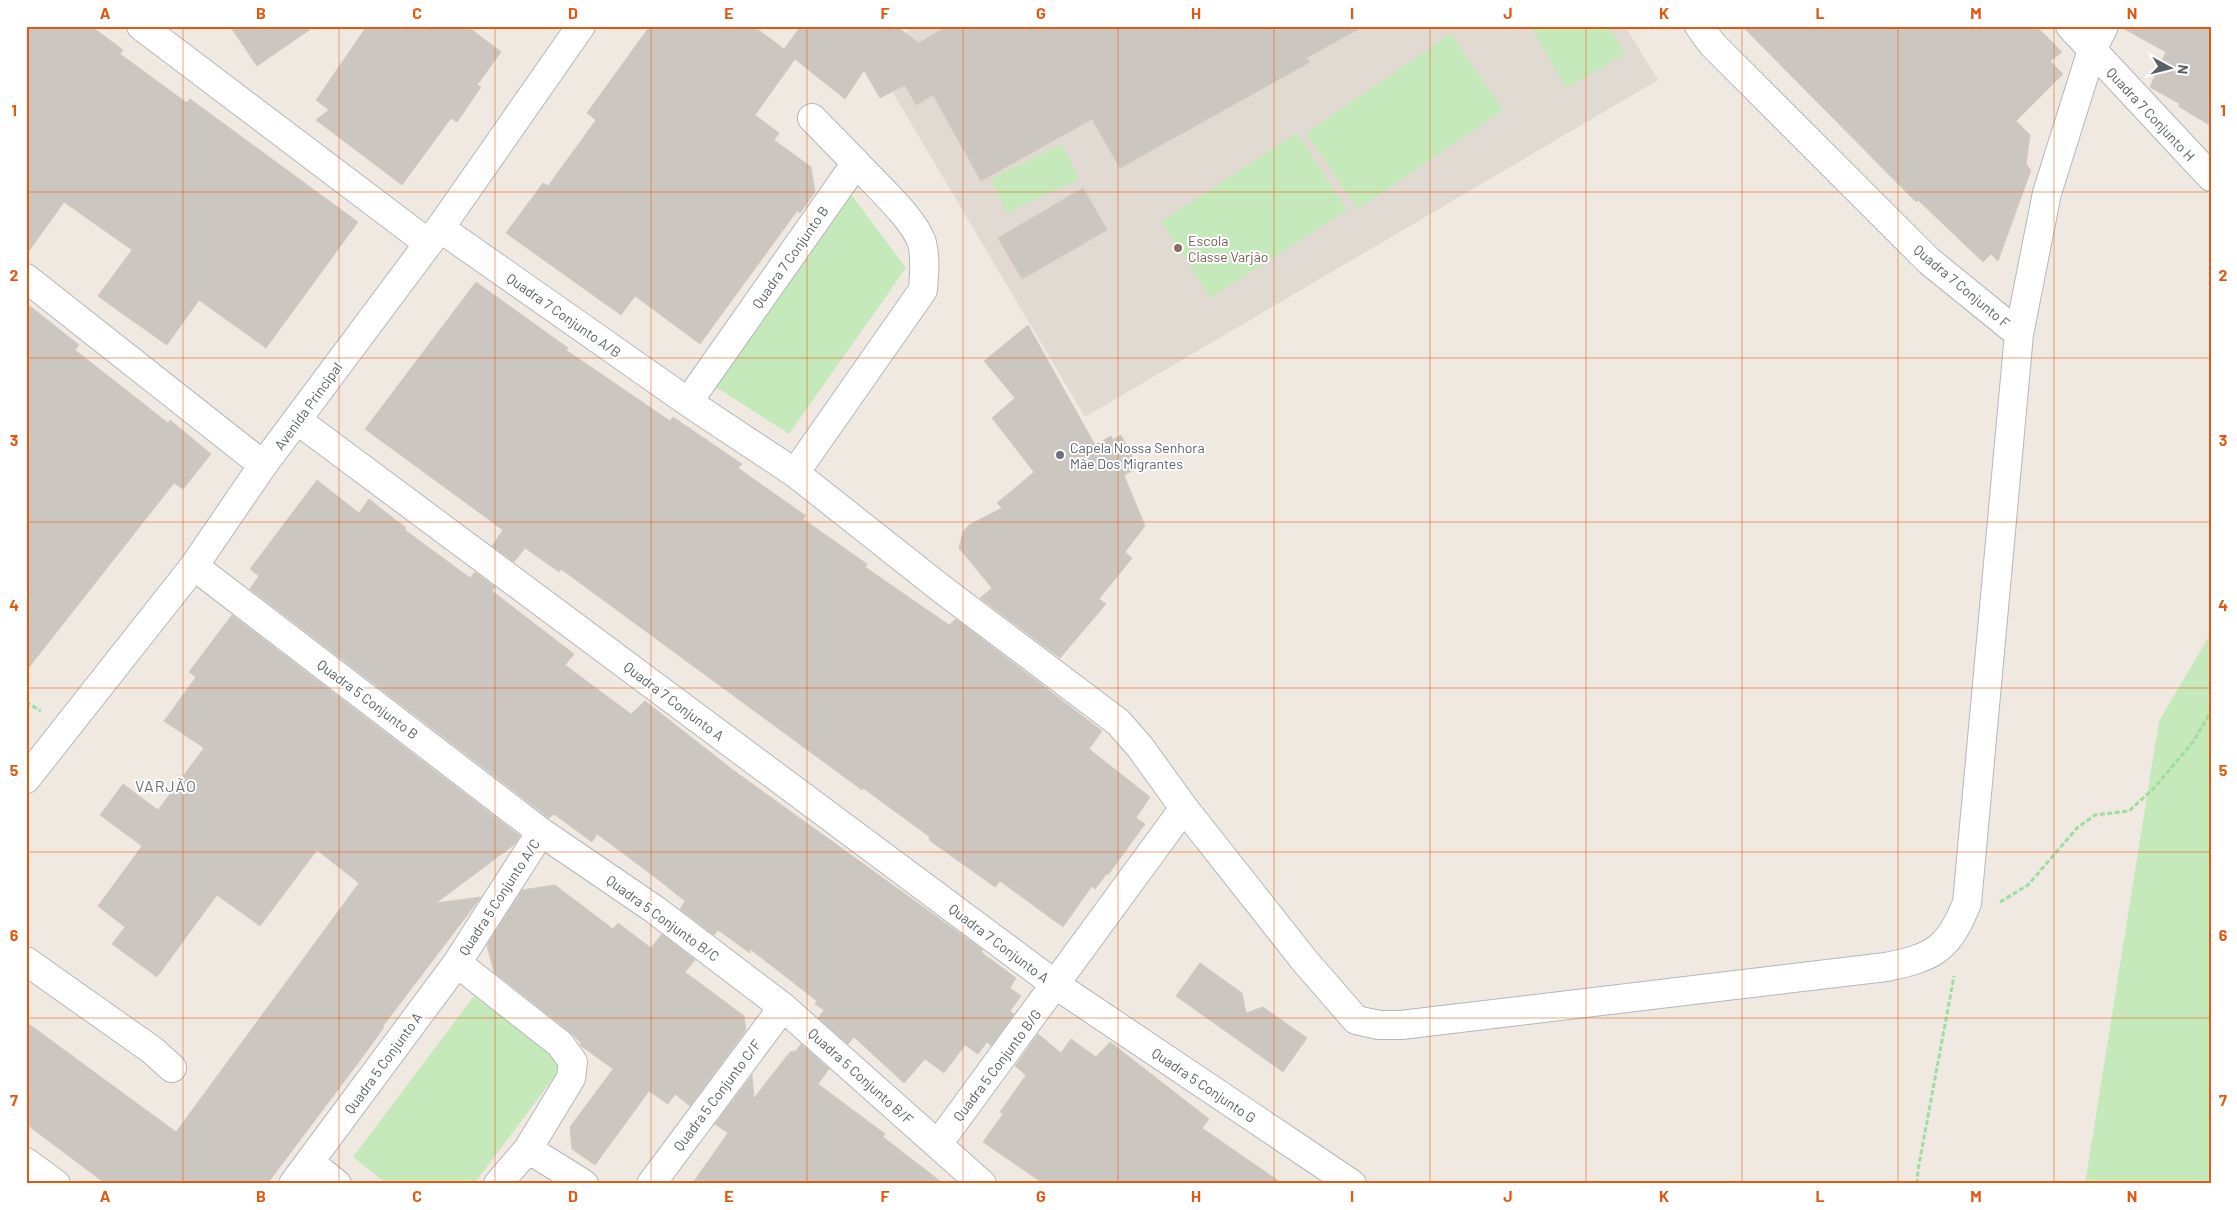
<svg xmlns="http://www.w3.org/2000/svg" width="2237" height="1210" font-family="Barlow,sans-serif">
  <rect width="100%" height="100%" fill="#efe9e2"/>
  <!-- education -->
  <path fill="#e1dad2" d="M910,26h715l33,54 -573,337 -202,-341z"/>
  <!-- green -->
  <path fill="#c5e9bb" d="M1530,26h79l16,28 -59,34z
    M1451,34l52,76 -145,99 -52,-76z
    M1297,133l50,77 -136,88 -50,-76z
    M1062,144l17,35 -72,34 -16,-34z
    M851,194l55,74 -117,166 -73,-47z
    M2211,633v551h-126l74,-463z
    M474,996l90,68 -90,120h-87l-34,-27z"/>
  <!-- building -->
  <path fill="#ccc6c1" stroke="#d4c9bf" d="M26,26h65l32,24 -3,4 67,49 3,-4 168,123 -92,126 -67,-48 -32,45 -54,-38 -15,-11 34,-46 -68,-48 -38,53z
    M230,26h85l-58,40z
    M367,26h100l34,26 -24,33 4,2 -24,35 -6,-4 -49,67 -86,-65 13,-10 -13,-10z
    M650,26h103l31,23 17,-23h95l23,17 28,-17h417l-58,32 4,4 -190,106 -28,-49 -111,62 -48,-86 -17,10 -11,-20 -25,13 -16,-28 -19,29 -50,-40 -40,56 24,18 -5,7 37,27 4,25 -15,21 -3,-2 -97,133 -65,-48 -14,19 -115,-82 37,-50 5,3 48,-66 -9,-7z
    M1742,26h294l26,26 -12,9 13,13 -47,47 14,14 -4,29 5,6 -33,91 -7,-7 -8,8 -65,-62 -2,2z
    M2119,26h92v100l-33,-20 2,-2 -30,-17 16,-35z
    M1083,188l24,42 -85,49 -24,-41z
    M476,282l92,66 -2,2 104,71 3,-4 69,47 -4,4 68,48 -3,3 64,45 -2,3 84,58 7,-6 146,112 -13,18 61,48 -14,21 9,6 -37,51 -1,-2 -12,16 -3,-3 -29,41 -63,-46 -5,6 -66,-47 1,-3 -67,-49 -1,2 -301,-221 -2,3 -34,-24 -11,14 -22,-16 11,-16 -138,-101z
    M26,303l53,42 -4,5 93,73 2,-3 41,34 -28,35 -9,-6 -148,188z
    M1028,325l67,120 16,-9 2,4 8,-5 17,33 -14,7 21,51 -20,26 7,6 -33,41 7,5 -46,54 -80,-60 12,-10 -33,-40 4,-16 6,-7 33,-17 -5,-5 37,-31 -42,-54 23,-20 -31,-37z
    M317,480l42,33 10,-14 37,29 -1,2 65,48 5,-6 20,15 -3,4 82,63 -9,11 66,49 14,-13 88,69 250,180 -2,2 35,26 -6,10 11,8 -11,15 4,3 -23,32 -4,-4 -9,12 -13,-9 -21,28 -19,-14 -21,24 -50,-46 -6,7 -30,-26 6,-8 -9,-6 2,-3 -67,-52v4l-32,-23 -4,5 -34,-26 5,-8 -30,-24 -58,-43 -5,8 -38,-28 -5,4 -299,-229 9,-13 -9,-7z
    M232,615l288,221 -5,8 -79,59 45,-6 -98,129 1,1 -20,28 -97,129h-161l-80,-60v-102l150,110 183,-249 -42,-33 -57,76 -43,-31 -60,82 -45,-33 13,-17 -27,-21 44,-60 -42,-31 23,-31 35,26 46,-62 -40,-27 32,-44 -7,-5z
    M555,885l58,44 5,-6 33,25 11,-14 33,26 -10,12 59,44 2,14 -56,76 -15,-12 -7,10 -19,-13 -54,74 -23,-16 -2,-22 43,-58 -33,-24 1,-2 -11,-11 -76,-60 -7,-27 35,-55z
    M1200,963l42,30 4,20 17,-6 44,31 -24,34 -107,-76z
    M1038,1034l23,19 10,-14 25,18 14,-15 99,77 -7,9 81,56h-239l-61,-42 20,-28 -3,-2 26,-37 -11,-9z
    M801,1044l28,25 -11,15 67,50 -2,3 61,47h-252l36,-51 -13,-9 37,-49 2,23 36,-46 6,-1z"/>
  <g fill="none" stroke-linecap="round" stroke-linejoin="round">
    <defs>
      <path id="minor" d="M141,26l287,217
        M1699,26l13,18 217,217 90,73
        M2070,26l141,151
        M440,228l248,174 107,71 148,117 175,132 22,25 44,61 120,152 52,60 23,5h22l485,-58c48,-10 62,-17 81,-64l52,-569 28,-141 45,-143 12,-24
        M26,278l237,187
        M688,402l168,-239 -44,-45
        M297,420l759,565 296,199
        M795,473l128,-183c1,-16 3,-31 -1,-47 -8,-25 -48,-60 -66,-80
        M194,566l347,266 113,77 129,98 199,177
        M26,961l126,89 20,18
        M457,963l103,81 13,18 -2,16 -43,71 -30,35
        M938,1144l246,-336
        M528,1149l56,35
        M26,1162l30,22
        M310,1162l27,22
        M293,1184l164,-221 84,-131
        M651,1184l132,-177"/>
      <path id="tertiary" d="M26,779l168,-213 69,-101 177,-237 141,-202"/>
    </defs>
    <!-- minor casing -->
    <use href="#minor" stroke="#b3b7bb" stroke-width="30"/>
    <!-- tertiary casing -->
    <use href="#tertiary" stroke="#b3b7bb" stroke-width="30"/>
    <!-- path -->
    <path stroke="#9ddda0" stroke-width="3" stroke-dasharray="5 2.5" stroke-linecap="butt" d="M26,702l15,9
      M2000,902l28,-17 49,-57 18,-13 34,-4 25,-23 39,-46 18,-31
      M1917,1184l1,-14 36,-194"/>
    <!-- minor -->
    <use href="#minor" stroke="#fff" stroke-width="28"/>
    <!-- tertiary -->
    <use href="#tertiary" stroke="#fff" stroke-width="28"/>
  </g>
  <!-- grid -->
  <path fill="none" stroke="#e15910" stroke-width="1" stroke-opacity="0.55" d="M183,26v1158M339,26v1158M495,26v1158M651,26v1158M807,26v1158M963,26v1158M1118,26v1158M1274,26v1158M1430,26v1158M1586,26v1158M1742,26v1158M1898,26v1158M2054,26v1158M26,192h2185M26,358h2185M26,522h2185M26,688h2185M26,852h2185M26,1018h2185"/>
  <!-- markers -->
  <circle fill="#8d6e63" stroke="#fff" stroke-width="2" cx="1178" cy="248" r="5"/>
  <circle fill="#6b7280" stroke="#fff" stroke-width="2" cx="1060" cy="455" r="5"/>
  <g text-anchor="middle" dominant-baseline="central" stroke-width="4" stroke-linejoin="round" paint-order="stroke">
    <!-- street labels -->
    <g font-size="14" fill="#5a6164" stroke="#fff">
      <text transform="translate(2151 114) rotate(47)">Quadra 7 Conjunto H</text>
      <text transform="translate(790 257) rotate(-55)">Quadra 7 Conjunto B</text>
      <text transform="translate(1962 286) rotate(40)">Quadra 7 Conjunto F</text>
      <text transform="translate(564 315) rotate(35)">Quadra 7 Conjunto A/B</text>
      <text transform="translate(308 406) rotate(-54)">Avenida Principal</text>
      <text transform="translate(368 699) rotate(37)">Quadra 5 Conjunto B</text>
      <text transform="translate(674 701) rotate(37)">Quadra 7 Conjunto A</text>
      <text transform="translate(499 897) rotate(-57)">Quadra 5 Conjunto A/C</text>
      <text transform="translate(663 918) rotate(36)">Quadra 5 Conjunto B/C</text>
      <text transform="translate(999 943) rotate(37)">Quadra 7 Conjunto A</text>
      <text transform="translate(383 1063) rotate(-54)">Quadra 5 Conjunto A</text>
      <text transform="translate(997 1065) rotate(-53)">Quadra 5 Conjunto B/G</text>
      <text transform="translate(861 1076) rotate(42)">Quadra 5 Conjunto B/F</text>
      <text transform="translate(1204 1085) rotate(34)">Quadra 5 Conjunto G</text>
      <text transform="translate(717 1095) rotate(-53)">Quadra 5 Conjunto C/F</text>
    </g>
    <!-- education labels -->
    <g font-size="14" fill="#785e54" stroke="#fff" text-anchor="start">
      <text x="1188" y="240">Escola<tspan x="1188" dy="16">Classe Varjão</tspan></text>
    </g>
    <!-- worship labels -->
    <g font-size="14" fill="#5b616d" stroke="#fff" text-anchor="start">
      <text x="1070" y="447">Capela Nossa Senhora<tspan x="1070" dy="16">Mãe Dos Migrantes</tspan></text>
    </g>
    <!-- quarter labels -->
    <g font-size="16" letter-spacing="1" fill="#6b7376" stroke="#fff">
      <text x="166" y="785">VARJÃO</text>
    </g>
  </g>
  <!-- border -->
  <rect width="2237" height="1210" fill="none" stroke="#ffffff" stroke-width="55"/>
  <!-- north arrow -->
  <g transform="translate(2170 68) rotate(97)" stroke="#ffffff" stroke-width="4" paint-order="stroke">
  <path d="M0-4L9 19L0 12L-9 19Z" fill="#5a6164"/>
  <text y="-8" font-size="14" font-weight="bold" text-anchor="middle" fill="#5a6164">N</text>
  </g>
  <rect x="28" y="28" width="2182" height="1154" fill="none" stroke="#e15910" stroke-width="2"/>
  <g font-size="16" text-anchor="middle" font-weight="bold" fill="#e15910">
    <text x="105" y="19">A</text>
    <text x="261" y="19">B</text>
    <text x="417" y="19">C</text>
    <text x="573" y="19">D</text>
    <text x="729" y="19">E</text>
    <text x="885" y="19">F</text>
    <text x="1041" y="19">G</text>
    <text x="1196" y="19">H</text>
    <text x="1352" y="19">I</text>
    <text x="1508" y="19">J</text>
    <text x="1664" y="19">K</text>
    <text x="1820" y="19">L</text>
    <text x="1976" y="19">M</text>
    <text x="2132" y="19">N</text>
    <text x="14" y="116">1</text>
    <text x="2223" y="116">1</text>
    <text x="14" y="281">2</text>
    <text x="2223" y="281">2</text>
    <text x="14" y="446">3</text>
    <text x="2223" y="446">3</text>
    <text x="14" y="611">4</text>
    <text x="2223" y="611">4</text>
    <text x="14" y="776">5</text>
    <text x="2223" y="776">5</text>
    <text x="14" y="941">6</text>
    <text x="2223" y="941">6</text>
    <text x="14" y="1106">7</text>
    <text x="2223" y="1106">7</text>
    <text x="105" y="1202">A</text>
    <text x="261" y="1202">B</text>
    <text x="417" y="1202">C</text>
    <text x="573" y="1202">D</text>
    <text x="729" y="1202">E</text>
    <text x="885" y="1202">F</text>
    <text x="1041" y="1202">G</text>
    <text x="1196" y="1202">H</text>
    <text x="1352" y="1202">I</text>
    <text x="1508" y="1202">J</text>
    <text x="1664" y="1202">K</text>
    <text x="1820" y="1202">L</text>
    <text x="1976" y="1202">M</text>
    <text x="2132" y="1202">N</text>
  </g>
</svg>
